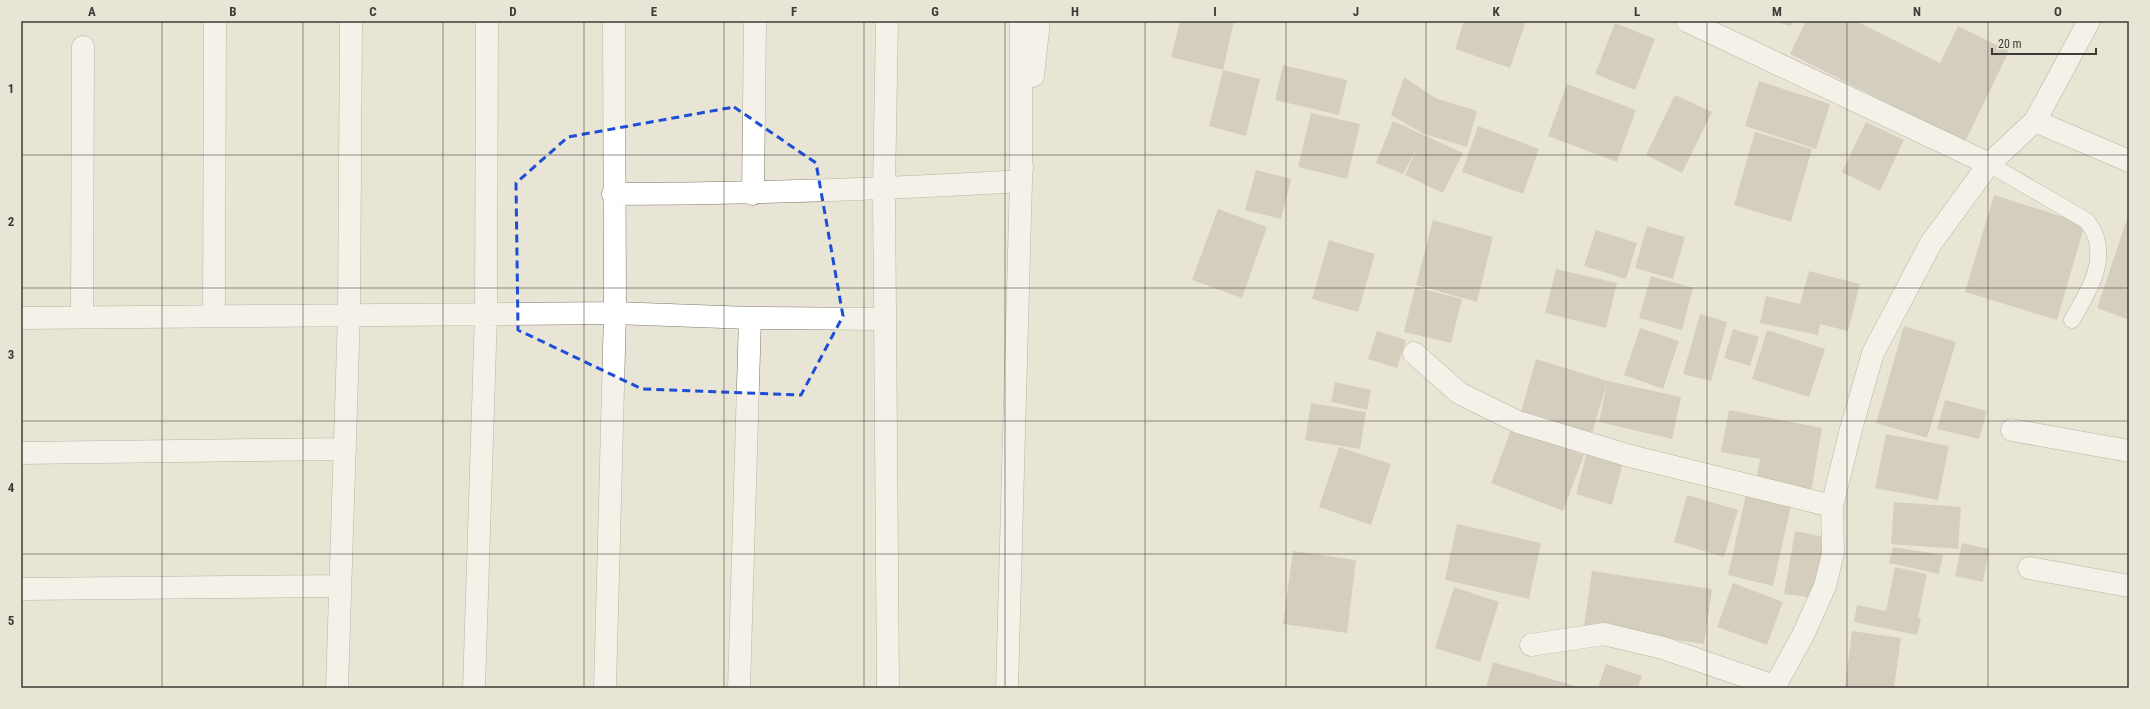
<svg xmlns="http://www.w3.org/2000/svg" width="2150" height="709" font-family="'Roboto Condensed',sans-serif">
  <rect width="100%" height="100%" fill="#e9e5d6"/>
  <!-- building -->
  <path fill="#bcb2a5" d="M1180,21h54l-11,49 -52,-13z
    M1464,21h62l-16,47 -55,-19z
    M1772,21h20l-1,5z
    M1806,21h50l84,42 18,-37 51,25 -44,91 -175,-88z
    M1615,23l40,16 -20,51 -40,-16z
    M1283,65l64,15 -8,35 -64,-15z
    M1223,70l37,9 -14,57 -37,-10z
    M1404,77l31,21 42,13 -10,36 -43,-13 -33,-19z
    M1759,81l71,23 -14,45 -71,-23z
    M1567,84l69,26 -19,52 -69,-26z
    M1675,95l37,17 -30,61 -36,-18z
    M1311,113l49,11 -13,55 -49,-12z
    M1393,121l70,32 -20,40 -38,-18 13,-29 -15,28 -27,-11z
    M1866,122l38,18 -24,51 -38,-19z
    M1478,126l61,23 -16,45 -61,-22z
    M1755,132l57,17 -21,73 -57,-17z
    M1256,170l35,9 -10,40 -36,-9z
    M1994,195l91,29 -28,96 -92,-28z
    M1218,209l49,18 -25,71 -50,-18z
    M2129,213v107l-32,-12z
    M1433,220l60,17 -16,65 -61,-17z
    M1647,226l38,11 -12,42 -38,-11z
    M1596,230l41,13 -11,36 -42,-13z
    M1329,240l46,14 -17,58 -46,-13z
    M1556,269l61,14 -11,45 -61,-15z
    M1809,271l51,13 -12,47 -28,-7 -2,11 -58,-12 6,-27 34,8z
    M1651,276l42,12 -11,42 -43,-12z
    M1415,287l47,12 -11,44 -47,-11z
    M1700,314l27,8 -16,59 -28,-7z
    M1904,326l52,16 -29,96 -51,-15z
    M1640,328l39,13 -16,48 -39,-14z
    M1733,329l26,8 -9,29 -26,-8z
    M1767,330l58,19 -16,48 -57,-18z
    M1377,331l29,9 -9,28 -29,-9z
    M1536,359l72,22 73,16 -9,42 -73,-17 8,-39 -17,57 -71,-21z
    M1335,382l36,8 -4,20 -36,-8z
    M1945,400l42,11 -8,28 -42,-10z
    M1311,403l55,9 -6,37 -55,-9z
    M1729,410l93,18 -11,64 -55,-10 4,-23 -39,-7z
    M1512,427l72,28 -21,56 -72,-28z
    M1886,434l63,12 -11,54 -63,-12z
    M1339,447l52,17 -20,61 -52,-18z
    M1588,448l36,10 -12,47 -36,-11z
    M1747,490l45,11 -19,85 -45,-11z
    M1687,495l51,15 -14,47 -50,-15z
    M1894,502l67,5 -3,42 -67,-5z
    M1457,524l84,19 -12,56 -84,-19z
    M1795,531l30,6 -10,61 -31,-4z
    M1962,543l27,6 -6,33 -28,-6z
    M1893,547l50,8 -4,19 -50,-11z
    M1293,551l63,9 -9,73 -64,-9z
    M1895,567l32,7 -9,44 3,1 -4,16 -63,-13 3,-17 29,6z
    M1592,571l120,18 -8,55 -120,-18z
    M1733,583l50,19 -16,43 -50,-18z
    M1454,587l45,15 -19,60 -45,-14z
    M1852,631l49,7 -7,50 -49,-1z
    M1493,662l89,26h-96z
    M1606,664l36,12 -4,12h-40z"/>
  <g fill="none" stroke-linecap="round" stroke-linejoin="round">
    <defs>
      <path id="service" d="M1989,164l98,57c3,5 7,10 9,16 9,31 -10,58 -24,83"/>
      <path id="minor" d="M887,21l-3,168 4,499
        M1687,21l302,143
        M1033,76l6,-55
        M2035,121l94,40
        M613,194c136,0 272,-5 408,-13l1,-15
        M753,194l2,-173
        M214,316l1,-295
        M82,317l1,-270
        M21,318l594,-5 135,5 135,1
        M1414,353l45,40 59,29 112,34 202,50
        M2012,430l117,21
        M21,453l324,-4
        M2029,568l100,18
        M21,589l319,-3
        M1531,645l73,-11 59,14 111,38
        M337,688l12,-373 2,-294
        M474,688l12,-374 1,-293
        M605,688l10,-375 -1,-292
        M739,688l11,-370
        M1007,688l14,-507v-160"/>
      <path id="tertiary" d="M1774,688l29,-53 22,-49 8,-33 -1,-47 19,-77 22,-76 58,-110 58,-79 46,-43 54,-100"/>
    </defs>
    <!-- service casing -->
    <use href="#service" stroke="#7c786a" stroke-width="17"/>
    <!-- minor casing -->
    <use href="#minor" stroke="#7c786a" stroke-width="23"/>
    <!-- tertiary casing -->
    <use href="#tertiary" stroke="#7c786a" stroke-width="23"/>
    <!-- service -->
    <use href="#service" stroke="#fff" stroke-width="16"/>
    <!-- minor -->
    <use href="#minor" stroke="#fff" stroke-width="22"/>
    <!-- tertiary -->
    <use href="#tertiary" stroke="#fff" stroke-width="22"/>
  </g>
  <!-- marked area -->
  <path d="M0 0H2150V709H0ZM734,107l82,56 27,153 -42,79 -159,-6 -124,-59 -2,-147 52,-46z" fill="#e9e5d6" fill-opacity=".55" fill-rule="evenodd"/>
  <path fill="none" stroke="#1d4ed8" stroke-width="3" stroke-dasharray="8 5" stroke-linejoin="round" d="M734,107l82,56 27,153 -42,79 -159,-6 -124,-59 -2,-147 52,-46z"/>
  <!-- grid -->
  <path fill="none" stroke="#3c3b35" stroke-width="1" stroke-opacity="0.55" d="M162,21v667M303,21v667M443,21v667M584,21v667M724,21v667M864,21v667M1005,21v667M1145,21v667M1286,21v667M1426,21v667M1566,21v667M1707,21v667M1847,21v667M1988,21v667M21,155h2108M21,288h2108M21,421h2108M21,554h2108"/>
  <!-- border -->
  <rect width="2150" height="709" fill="none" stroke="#e9e5d6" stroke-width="44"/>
  <!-- scale -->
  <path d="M1992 48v6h104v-6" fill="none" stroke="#3c3b35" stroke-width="2"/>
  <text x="1998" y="48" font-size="12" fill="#3c3b35" stroke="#e9e5d6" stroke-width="3" paint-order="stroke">20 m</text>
  <rect x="22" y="22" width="2106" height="665" fill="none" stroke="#3c3b35" stroke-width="1.5"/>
  <g font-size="13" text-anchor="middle" font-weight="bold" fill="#3c3b35">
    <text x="92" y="16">A</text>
    <text x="233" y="16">B</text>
    <text x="373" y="16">C</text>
    <text x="513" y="16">D</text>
    <text x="654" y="16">E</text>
    <text x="794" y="16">F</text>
    <text x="935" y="16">G</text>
    <text x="1075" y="16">H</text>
    <text x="1215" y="16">I</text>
    <text x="1356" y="16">J</text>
    <text x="1496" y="16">K</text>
    <text x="1637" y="16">L</text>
    <text x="1777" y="16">M</text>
    <text x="1917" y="16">N</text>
    <text x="2058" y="16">O</text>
    <text x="11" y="93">1</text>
    <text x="11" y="226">2</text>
    <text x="11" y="359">3</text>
    <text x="11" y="492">4</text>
    <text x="11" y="625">5</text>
  </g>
</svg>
